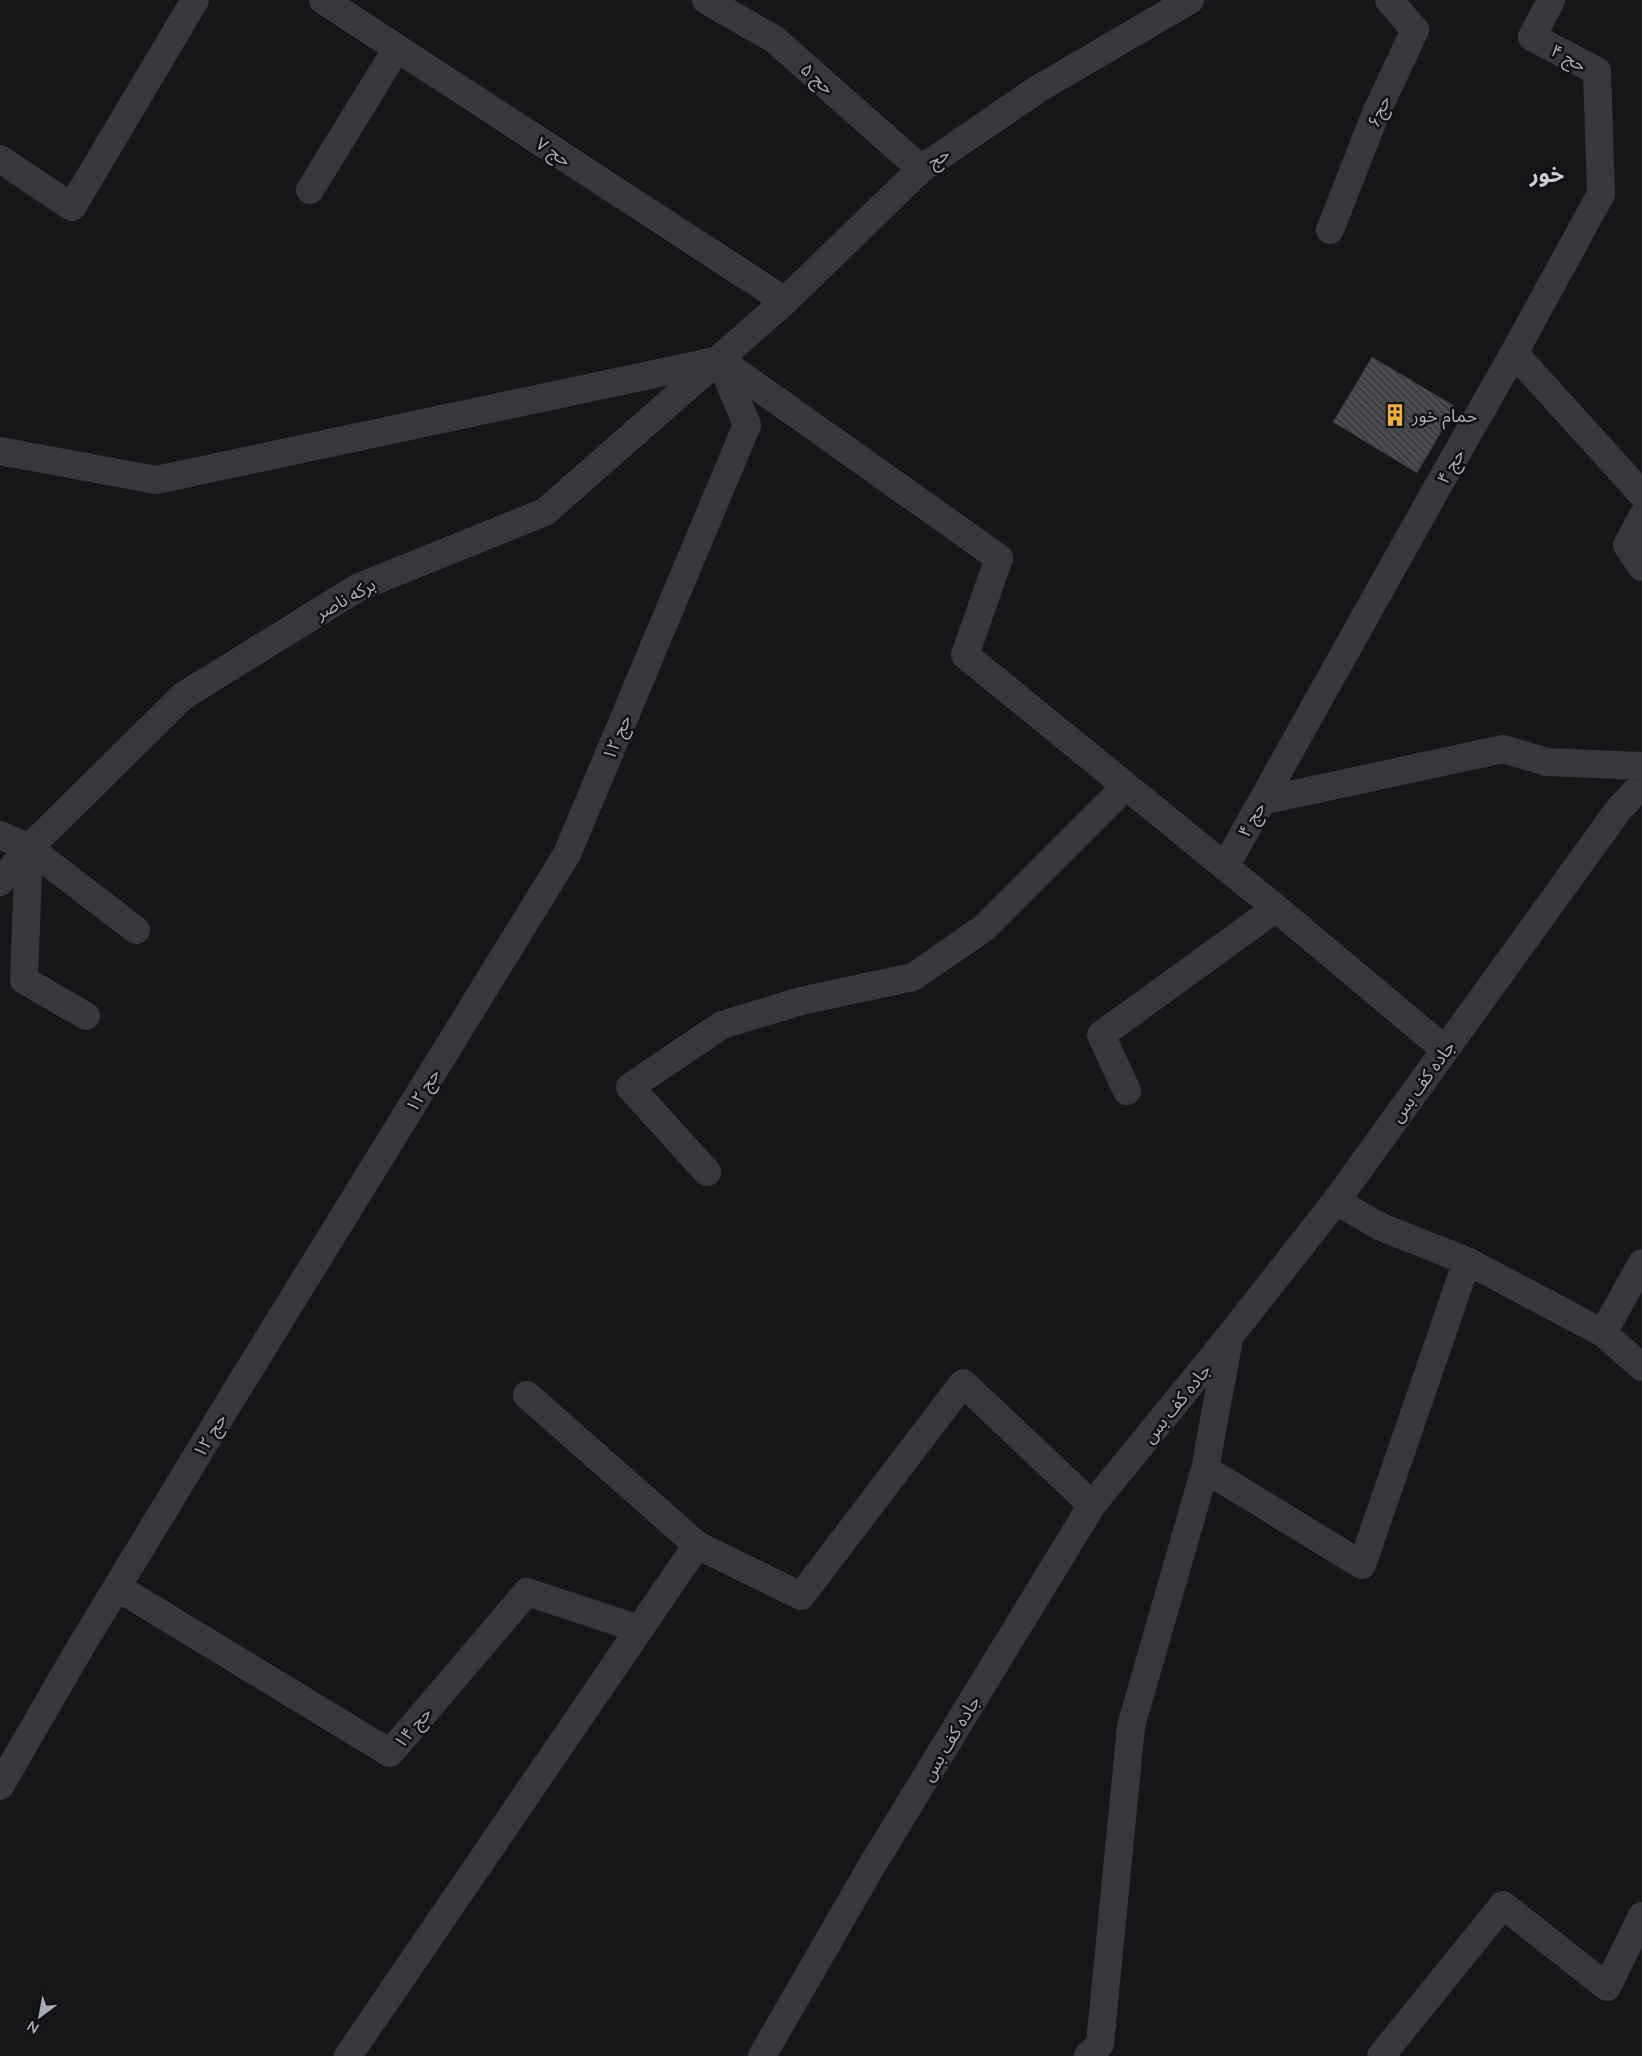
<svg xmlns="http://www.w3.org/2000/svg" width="1642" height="2056" font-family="Lato,'Noto Sans Arabic',sans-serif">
  <defs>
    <pattern id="building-back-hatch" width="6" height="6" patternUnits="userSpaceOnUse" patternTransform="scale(1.25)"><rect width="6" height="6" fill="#404145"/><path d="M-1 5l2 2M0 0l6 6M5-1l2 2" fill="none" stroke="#595a5e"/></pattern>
  </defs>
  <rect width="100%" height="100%" fill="#161618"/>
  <!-- building -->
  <path fill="url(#building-back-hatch)" stroke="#303034" d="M1372,357l84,50 -39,66 -84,-51z"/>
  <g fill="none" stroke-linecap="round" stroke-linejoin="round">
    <!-- minor -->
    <path stroke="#37383d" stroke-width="28" d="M323,0l462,301
      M706,0l68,39 147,130
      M0,159l72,48 123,-207
      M310,190l87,-142
      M1330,230l46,-117 39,-83 -26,-30
      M1514,353l128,141
      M0,451l156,29 564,-120 279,198 -34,97 311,253 168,141
      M1642,517l-15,28 15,22
      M1262,801l241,-52 44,13 95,4
      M0,835l29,13 107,82
      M29,848l-5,132 62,36
      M1225,867l208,-372 81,-142 87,-159 -4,-123 -65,-34 19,-37
      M0,882l29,-34 154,-152 176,-109 186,-75 240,-211 136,-132 117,-80 152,-89
      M1127,1091l-26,-56 175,-127
      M707,1172l-77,-85 92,-62 79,-24 112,-24 71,-49 142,-142
      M1336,1201l45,26 86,34 136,72 39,34
      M1603,1333l39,-70
      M527,1395l170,150
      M1205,1469l157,96 105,-304
      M117,1587l273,166 137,-161 112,37
      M0,1786l80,-138 150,-247 337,-547 180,-429 -27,-65
      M348,2056l349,-511 104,51 162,-213 129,122
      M762,2056l109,-189 221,-362 137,-168 107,-136 283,-392 23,-24
      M1088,2056l12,-12 31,-318 74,-257 24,-130
      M1381,2056l122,-151 104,82 35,-71"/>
  </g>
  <!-- icons -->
  <defs>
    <symbol id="building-bare" viewBox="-9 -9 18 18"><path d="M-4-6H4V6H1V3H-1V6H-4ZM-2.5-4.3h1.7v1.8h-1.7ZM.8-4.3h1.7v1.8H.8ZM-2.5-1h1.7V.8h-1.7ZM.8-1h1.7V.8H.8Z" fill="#f2b134" stroke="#111113" stroke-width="2.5" paint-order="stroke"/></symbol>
  </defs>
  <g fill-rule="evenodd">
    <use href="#building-bare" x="1379" y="399" width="32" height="32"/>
  </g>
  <g text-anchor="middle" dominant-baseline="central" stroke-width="5" stroke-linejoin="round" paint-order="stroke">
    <!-- street labels -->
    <g font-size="18" fill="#a8adb8" stroke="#111113">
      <text transform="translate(1569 57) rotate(28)">حج ۴</text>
      <text transform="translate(818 78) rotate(41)">حج ۵</text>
      <text transform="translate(1378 111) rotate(-67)">حج۶</text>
      <text transform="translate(554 151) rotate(33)">حج ۷</text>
      <text transform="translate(938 157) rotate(-34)">حج</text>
      <text transform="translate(1450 466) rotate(-60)">حج ۴</text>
      <text transform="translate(345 598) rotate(-29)">برکه ناصر</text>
      <text transform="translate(616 737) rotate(-67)">حج ۱۲</text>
      <text transform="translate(1251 819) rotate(-61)">حج ۴</text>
      <text transform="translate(1422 1081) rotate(-54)">جاده کف بس</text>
      <text transform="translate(422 1090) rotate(-58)">حج ۱۲</text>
      <text transform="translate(1176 1403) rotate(-51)">جاده کف بس</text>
      <text transform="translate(209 1435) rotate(-59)">حج ۱۲</text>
      <text transform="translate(412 1727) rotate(-50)">حج ۱۴</text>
      <text transform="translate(950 1738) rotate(-59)">جاده کف بس</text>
    </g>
    <!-- poi labels -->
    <g font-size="18" fill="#a8adb8" stroke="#111113" text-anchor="start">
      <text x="1412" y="415">حمام خور</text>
    </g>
    <!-- district labels -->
    <g font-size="22" font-weight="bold" fill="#c9ccd4" stroke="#111113">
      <text x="1547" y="173">خور</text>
    </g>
  </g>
  <!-- north arrow -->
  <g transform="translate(40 2016) rotate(212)" stroke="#111113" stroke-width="4" paint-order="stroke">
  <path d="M0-4L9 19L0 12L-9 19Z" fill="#a8adb8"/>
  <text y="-8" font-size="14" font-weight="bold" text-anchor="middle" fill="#a8adb8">N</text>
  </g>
</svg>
